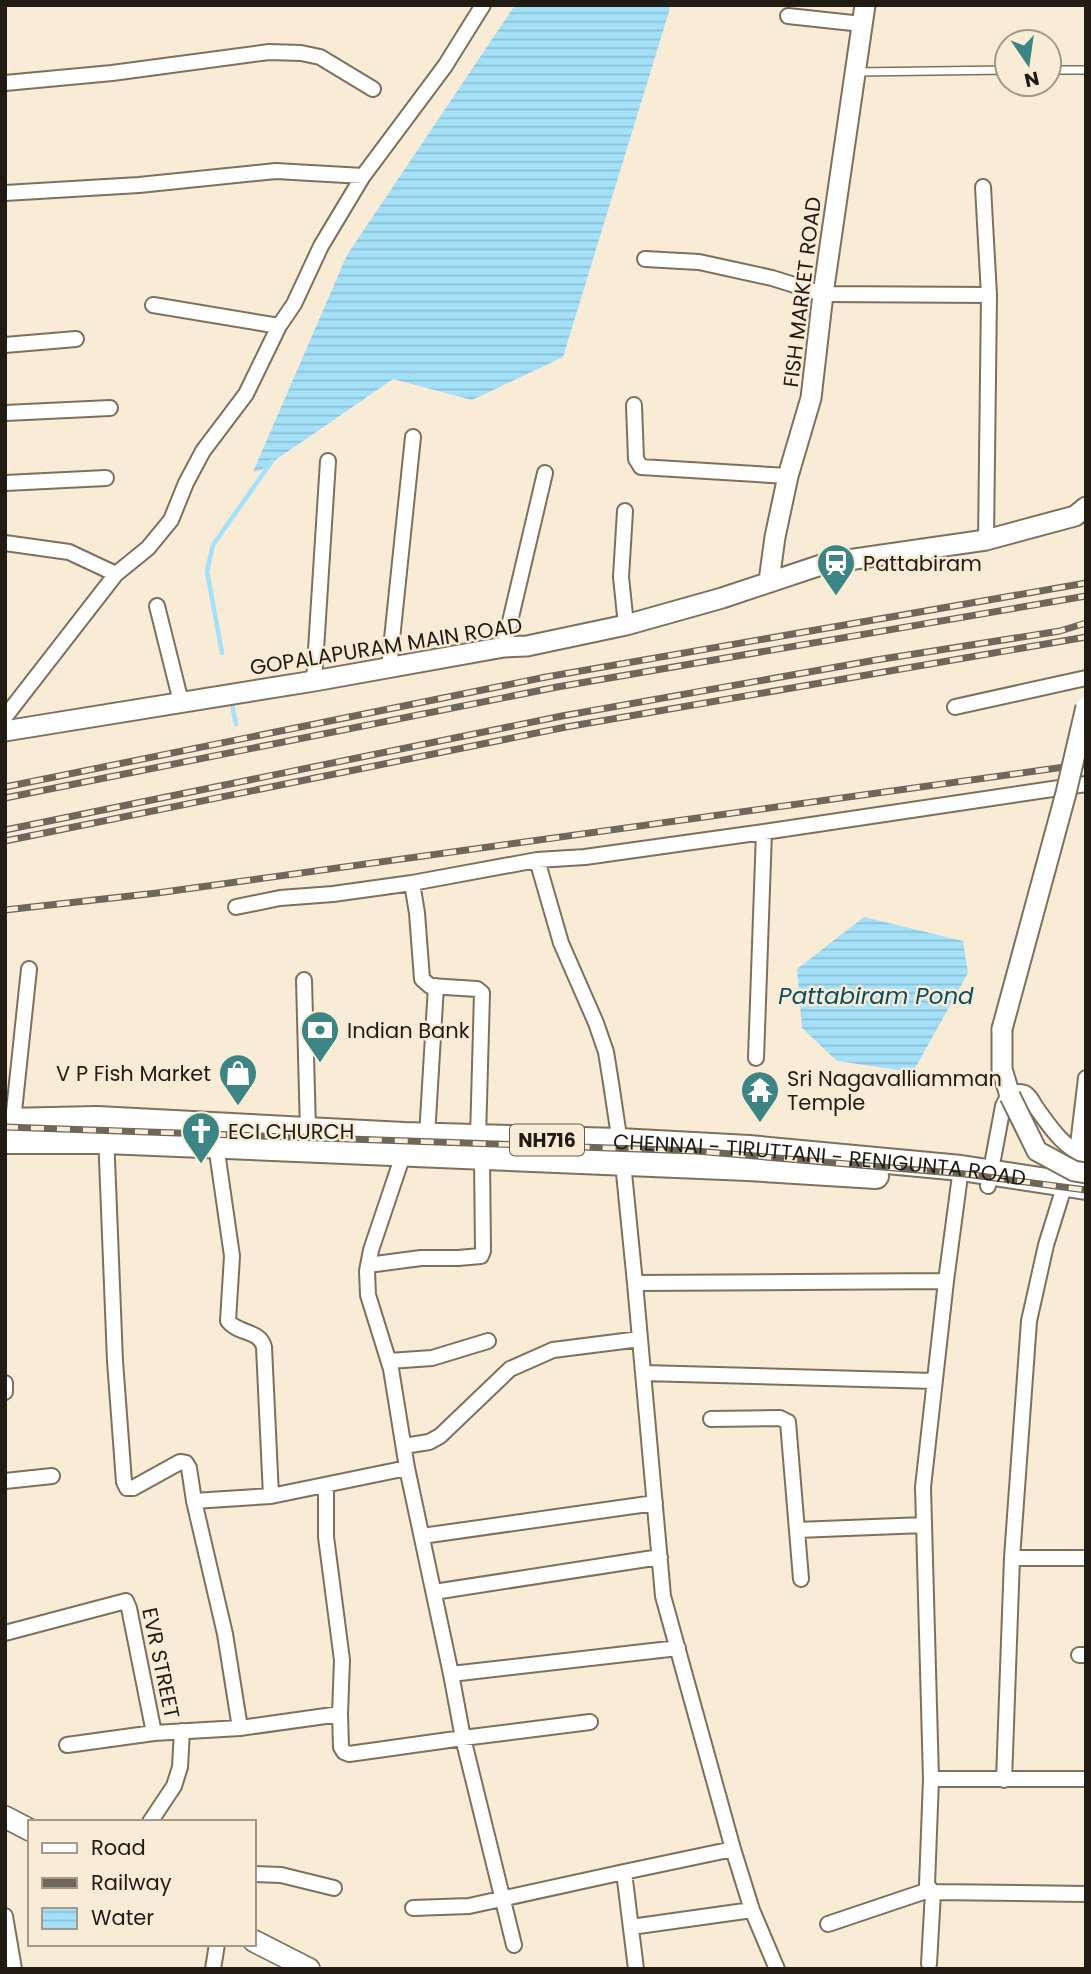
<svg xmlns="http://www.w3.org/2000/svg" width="1091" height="1974" font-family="Poppins,sans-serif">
  <defs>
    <pattern id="water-rules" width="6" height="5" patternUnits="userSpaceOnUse" patternTransform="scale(1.75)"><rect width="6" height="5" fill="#a4e0f8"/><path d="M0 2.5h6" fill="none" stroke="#8dc0d4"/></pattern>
  </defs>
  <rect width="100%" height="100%" fill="#f9ecd6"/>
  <!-- water -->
  <path fill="url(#water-rules)" d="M515,5h156l-108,352 -91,43 -79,-21 -132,91 -8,2 94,-217z
    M864,917l99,24 5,32 -55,99 -76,-11 -35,-33 -5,-59z"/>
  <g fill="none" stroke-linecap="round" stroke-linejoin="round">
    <!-- stream -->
    <path stroke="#a4e0f8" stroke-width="4.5" d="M222,653l-15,-82 6,-26 59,-84
      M232,704l4,20"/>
    <defs>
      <path id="service" d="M1049,70h37
        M857,72l150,-2"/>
      <path id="minor" d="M788,16l74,8
        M5,83l107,-10 157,-21 32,1 19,4 53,32
        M983,187l6,108 -3,245
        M5,193l134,-8 137,-14 87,5 82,-110 38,-61
        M645,259l54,3 73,16 51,16 166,1
        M153,305l126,21
        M5,345l71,-6
        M634,405l2,54 5,8 147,9
        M5,413l105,-5
        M5,483l101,-5
        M625,511l-4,66 5,48
        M5,543l64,9 47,22
        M157,606l24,96
        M504,647l41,-174
        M389,668l24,-231
        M314,681l14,-220
        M955,707l131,-29
        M5,717l111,-143 32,-26 23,-28 15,-37 17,-32 43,-57 33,-68 15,-22 27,-58 42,-70
        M537,860l24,83 35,80 10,29 5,31 12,80 12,120 28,313 70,253 19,61 25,59
        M412,883l5,30 5,66 8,7 47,3 5,4 -4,145
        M236,907l44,-9 53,-4 79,-11 125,-23 48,-3 179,-25 322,-48
        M304,980l4,150
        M756,1058l8,-226
        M13,1121l16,-152
        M106,1134l9,227 9,121 3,6h6l47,-26 6,1 3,5 5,33
        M427,1136l9,-150
        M216,1145l16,111 -4,65c10,13 32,9 36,26l7,149
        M1077,1153l9,-75
        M403,1155l-32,95 -4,21 1,24 23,74 16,99 44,206 227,-26
        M988,1186l15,-80c3,-8 12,-17 22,-13 4,2 8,9 10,13 14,19 28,42 51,50
        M368,1265l53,-7h37l23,-2 2,-5 -1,-93
        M946,1281l15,-113
        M635,1283l311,-2 -23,206 8,292 -4,106 6,7 153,2
        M389,1361l43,-3 56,-17
        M643,1373l292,8
        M5,1383v9
        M711,1419l69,-1 8,4 13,157
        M404,1446l25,-4 11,-6 70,-67 43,-19 87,-11
        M5,1481l47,-5
        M326,1485v52l16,123 -2,54 -100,14 -15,-94 -31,-133 77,-5 136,-28
        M797,1530l127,-5
        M422,1536l233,-33
        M1012,1558h74
        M434,1592l226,-35
        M5,1633l121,-32 3,7 25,125
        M1079,1655h7
        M340,1714l1,33 3,5 5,2 114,-16 -12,-64
        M67,1745l87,-12 86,-5
        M931,1779h155
        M1004,1780l8,-222 17,-237 17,-76 19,-61
        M150,1822l24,-36 6,-19 2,-36
        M254,1874l27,1 53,13
        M413,1908l56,-2 155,-34
        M5,1916l9,53
        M828,1924l101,-34
        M631,1927l121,-17
        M514,1945l-51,-207 127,-16
        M929,1964l4,-72
        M213,1969l4,-25
        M636,1969l-12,-97 109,-23"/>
      <path id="tertiary" d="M769,581l6,-44 13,-61 23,-78 12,-104 42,-289
        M5,731l309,-50 190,-34 23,-1 99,-21 96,-27 105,-35 159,-23 89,-24 11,-9
        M1002,1029v40l8,27"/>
      <path id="secondary" d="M5,1817l25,13
        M254,1941l55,28"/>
      <g id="trunk">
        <path id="s1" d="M5,1121l92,-2 307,16 215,6 130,7 212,20 125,19"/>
        <path d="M5,1141h101l642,27 128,8"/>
      </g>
    </defs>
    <!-- service casing -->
    <use href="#service" stroke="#7c715d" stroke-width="10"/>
    <!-- minor casing -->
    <use href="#minor" stroke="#7c715d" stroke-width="18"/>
    <!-- tertiary casing -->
    <use href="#tertiary" stroke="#7c715d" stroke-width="23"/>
    <!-- secondary casing -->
    <use href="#secondary" stroke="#7c715d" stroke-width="24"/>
    <!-- trunk casing -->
    <use href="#trunk" stroke="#7c715d" stroke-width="28"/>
    <!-- service -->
    <use href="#service" stroke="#fff" stroke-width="7"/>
    <!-- minor -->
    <use href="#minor" stroke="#fff" stroke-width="14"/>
    <!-- tertiary -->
    <use href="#tertiary" stroke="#fff" stroke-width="19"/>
    <!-- secondary -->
    <use href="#secondary" stroke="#fff" stroke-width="21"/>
    <!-- trunk -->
    <use href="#trunk" stroke="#fff" stroke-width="24"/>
    <defs>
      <path id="rail" d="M5,787l541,-110 540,-94
        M5,798l552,-111 529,-91
        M5,830l557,-114 314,-56 184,-29 26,-8
        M5,841l561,-114 520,-90
        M5,910l152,-17 929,-129
        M5,1127l691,24 269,23 121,16"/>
    </defs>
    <!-- rail casing -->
    <use href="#rail" stroke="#6f675a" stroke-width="7"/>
    <!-- rail -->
    <use href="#rail" stroke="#f9ecd6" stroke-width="4.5" stroke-dasharray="13" stroke-linecap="butt"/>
    <defs>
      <path id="tertiary-bridge" d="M1002,1029l64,-236 20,-86
        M1010,1096l27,55 37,20 12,2"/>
    </defs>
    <!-- tertiary-bridge casing -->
    <use href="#tertiary-bridge" stroke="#7c715d" stroke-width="23" stroke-linecap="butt"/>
    <!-- tertiary-bridge -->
    <use href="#tertiary-bridge" stroke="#fff" stroke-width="19"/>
  </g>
  <!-- icons -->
  <defs>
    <symbol id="station-pin" viewBox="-11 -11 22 30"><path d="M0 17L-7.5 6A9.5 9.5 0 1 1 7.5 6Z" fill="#3c8584" stroke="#f9ecd6"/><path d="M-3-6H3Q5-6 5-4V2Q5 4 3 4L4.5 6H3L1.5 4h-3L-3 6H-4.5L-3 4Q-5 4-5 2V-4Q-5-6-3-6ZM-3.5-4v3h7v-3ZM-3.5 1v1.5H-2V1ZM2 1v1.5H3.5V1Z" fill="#fff"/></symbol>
    <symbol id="bank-pin" viewBox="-11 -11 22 30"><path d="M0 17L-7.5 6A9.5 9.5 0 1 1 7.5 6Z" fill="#3c8584" stroke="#f9ecd6"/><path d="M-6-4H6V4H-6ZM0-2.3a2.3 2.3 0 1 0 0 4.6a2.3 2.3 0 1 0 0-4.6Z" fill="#fff"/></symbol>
    <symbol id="shop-pin" viewBox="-11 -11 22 30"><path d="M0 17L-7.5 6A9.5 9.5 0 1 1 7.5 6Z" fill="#3c8584" stroke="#f9ecd6"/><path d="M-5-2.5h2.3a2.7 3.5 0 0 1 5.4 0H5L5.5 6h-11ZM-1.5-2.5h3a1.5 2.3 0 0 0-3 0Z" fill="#fff"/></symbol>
    <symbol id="temple-pin" viewBox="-11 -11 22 30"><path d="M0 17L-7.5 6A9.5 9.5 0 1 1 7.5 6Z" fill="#3c8584" stroke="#f9ecd6"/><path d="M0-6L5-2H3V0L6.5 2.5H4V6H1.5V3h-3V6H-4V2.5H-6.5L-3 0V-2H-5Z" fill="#fff"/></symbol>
    <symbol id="church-pin" viewBox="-11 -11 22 30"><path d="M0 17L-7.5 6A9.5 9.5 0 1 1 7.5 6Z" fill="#3c8584" stroke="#f9ecd6"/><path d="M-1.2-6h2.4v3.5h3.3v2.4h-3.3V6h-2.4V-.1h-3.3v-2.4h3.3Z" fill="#fff"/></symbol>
  </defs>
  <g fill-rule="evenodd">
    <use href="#station-pin" x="814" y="541" width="44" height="60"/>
    <use href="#bank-pin" x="298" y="1008" width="44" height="60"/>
    <use href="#shop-pin" x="216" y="1051" width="44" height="60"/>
    <use href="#temple-pin" x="738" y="1068" width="44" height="60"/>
    <use href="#church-pin" x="179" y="1109" width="44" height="60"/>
  </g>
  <g text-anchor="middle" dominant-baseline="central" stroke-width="5" stroke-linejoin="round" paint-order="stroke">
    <!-- shield labels -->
    <rect fill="#f9ecd6" stroke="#615a4e" stroke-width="2" x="510" y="1124.5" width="74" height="31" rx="5"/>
    <g font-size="19" font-weight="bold" fill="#201c14">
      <text x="547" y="1140">NH716</text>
    </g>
    <!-- street labels -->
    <g font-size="21" fill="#201c14" stroke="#f9ecd6">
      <text transform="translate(802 292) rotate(-83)">FISH MARKET ROAD</text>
      <text transform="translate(386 646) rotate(-9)">GOPALAPURAM MAIN ROAD</text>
      <text stroke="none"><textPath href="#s1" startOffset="816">CHENNAI - TIRUTTANI - RENIGUNTA ROAD</textPath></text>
      <text transform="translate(161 1663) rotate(78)">EVR STREET</text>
    </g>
    <!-- poi labels -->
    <g font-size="21" fill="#201c14" stroke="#f9ecd6" text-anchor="start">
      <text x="863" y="563">Pattabiram</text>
      <text x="347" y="1030">Indian Bank</text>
      <text x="211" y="1073" text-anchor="end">V P Fish Market</text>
      <text x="787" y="1078">Sri Nagavalliamman<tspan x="787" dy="24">Temple</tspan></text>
      <text x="228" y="1131">ECI CHURCH</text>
    </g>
    <!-- water labels -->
    <g font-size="23" font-style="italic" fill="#0a4d61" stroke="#f9ecd6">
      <text x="876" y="996">Pattabiram Pond</text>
    </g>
  </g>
  <!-- border -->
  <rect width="1091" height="1974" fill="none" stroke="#201c14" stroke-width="14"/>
  <!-- legend -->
  <rect x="28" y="1820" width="228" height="126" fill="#f9ecd6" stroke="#a29988" stroke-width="2"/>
  <rect x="42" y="1843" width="35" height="10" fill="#ffffff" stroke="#a29988" stroke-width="2"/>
  <text x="91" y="1855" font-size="21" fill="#201c14">Road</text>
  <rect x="42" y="1878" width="35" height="10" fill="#6f675a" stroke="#a29988" stroke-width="2"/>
  <text x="91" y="1890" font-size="21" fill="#201c14">Railway</text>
  <rect x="42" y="1908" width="35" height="21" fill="url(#water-rules)" stroke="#a29988" stroke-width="2"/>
  <text x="91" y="1925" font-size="21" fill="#201c14">Water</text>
  <!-- north arrow -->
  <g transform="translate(1028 63) rotate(167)"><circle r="33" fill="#f9ecd6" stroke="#a29988" stroke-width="2"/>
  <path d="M0-5L12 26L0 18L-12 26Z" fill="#3c8584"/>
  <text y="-10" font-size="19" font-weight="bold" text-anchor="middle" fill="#201c14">N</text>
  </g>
</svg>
